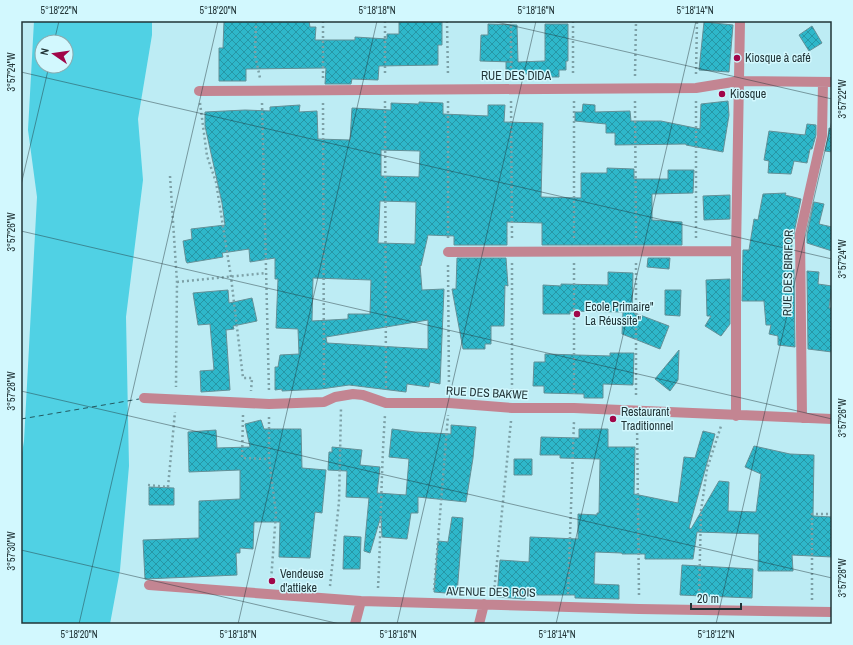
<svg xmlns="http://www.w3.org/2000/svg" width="853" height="645" font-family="'Archivo Narrow',sans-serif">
  <defs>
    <pattern id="building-cross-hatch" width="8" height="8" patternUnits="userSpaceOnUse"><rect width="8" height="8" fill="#2eb7ca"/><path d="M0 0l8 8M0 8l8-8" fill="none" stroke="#2796a5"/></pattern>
  </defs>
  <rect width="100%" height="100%" fill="#bdecf4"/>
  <!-- water -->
  <path fill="#50d1e4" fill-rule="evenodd" d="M34,21h118v14l-14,84 5,61 -17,137 3,149 -9,104 -10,54h-89v-165l3,-18 13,-244 -9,-67zM42,42h24v24h-24z"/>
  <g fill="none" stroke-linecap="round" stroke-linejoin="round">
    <!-- ferry -->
    <path stroke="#235961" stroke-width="1" stroke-dasharray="5 4" stroke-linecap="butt" d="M21,419l118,-20"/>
  </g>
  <!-- building -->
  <path fill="url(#building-cross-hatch)" stroke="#639097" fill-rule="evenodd" d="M224,21h85l1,6h6l-1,13h40v-3l32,2v-5h12v-13h43v24h-4v20l-59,1 -1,14 -26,-1 -1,5h-26l1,-16 -80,1v12h-27v-33h4z
    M704,22l29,3 -4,47 -30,-2z
    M488,24l29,1 1,37 27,-1v-37h23v37h-2v9h-7v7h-18v-3h-35v-12h7l-33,-1 1,-26h7z
    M812,26l10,17 -13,8 -10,-16z
    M728,101l1,14 -6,37 -37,-7v-1l-71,1v-12h-9v-9l-31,-3v-9h7l1,-8 12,1v7l35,-1 1,10h30l39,8 1,-25z
    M419,102l24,1v11l45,2v-11h17l-1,17 39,1 -2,74 40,1v-25h26v-5l27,1v10h34v-9h26l-1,23 -41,1v26l30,2v23h-140v-22l-35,-1v23h-53v-9l-26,-1 -7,31 -1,-1 2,25 22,-1 -4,95 -10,-2 -1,5 -22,-3 -1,8 -57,-7 -28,4 -39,2v-2l-7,1v-23h3l2,-12 19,-1 -1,-25 -22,-1 2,-49h-3v-21l-25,4 -1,-13 -27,4 1,4 -36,6 -1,-2 -3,-20 9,-2 -1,-10 34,-4 -3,-22 -17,-77v-14l40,-2 25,1v-4l30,-2 -1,7 18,-1 1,28 32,1 2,-32 39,2v-7l28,1zM381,150l39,1 -1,26 -38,-1zM380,201l36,1 -1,42 -37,-1zM313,278l58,2 -1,34h-22v5l-36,2zM428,320v29l-101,-6 -1,-6z
    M807,124l9,1v10l-4,14h-2l-3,14 -13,-2 -3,13 -23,-1 1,-12 -5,-1 5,-29 36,4z
    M829,128l3,1v23l-7,-1 3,-14z
    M786,193l-1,2 16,4 -7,34v6h-2l-1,30h3l1,78 -17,-2v-9l-9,-2 2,-9h-5l-2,-24h-22l1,-51h6l5,-31 4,1 5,-26z
    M730,195v24l-26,1 -1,-24z
    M814,202l10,2 -5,20 13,3v24l-25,-8v-8z
    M457,258h49l2,28 -3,-1 -1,41h-13v18h-6v5h-22l-11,-60h4z
    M648,258h22l-1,11 -22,-2z
    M807,271l12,1 -1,12 14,2 -3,22h3v44l-24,-3z
    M608,272l25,1 -1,39 37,14 -9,23 -38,-15 1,-22 -53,-1v3h-27v-29l18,1v-2l47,1z
    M730,279v45l-9,12 -16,-10 6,-10h-4l-1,-36z
    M228,290l1,13 23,-5 5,23 -24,5 1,3 -8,1 4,60 -29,2 -1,-21 14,-1 -4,-46 -12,1 -5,-32z
    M665,290h16l-1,26 -15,-1z
    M679,350l-1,30 -8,11 -15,-12z
    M610,353h24l-1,32 -30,-1v14h-19v-4l-40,-1v-7h-11l1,-24h11v-8l65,2z
    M261,420l3,9h37l1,39 24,2 -4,43 -7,-1 -5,46 -31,-1 1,-35h-26l-1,27 -13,-1v5h-4l1,22 -92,4 -2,-39 56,-2v-37l41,-2v-29l-51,2 -1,-40 28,-2 1,18 33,-1 -5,-23z
    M451,425l25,2 -3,31 -7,44 -48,-5v16h-7l-4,26 -25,-2 -1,-21 -11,37 -6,-2 5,-53 -23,-1 1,-26 -19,-1 1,-18h3v-5l30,3 -2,15 20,2 -3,26 29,2 3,-36 -20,-2 3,-28 23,3 36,2z
    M579,429h29v18h27l-1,47 44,9 6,-46 11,1 8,-27 12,3 -26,94 2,1 28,-48 10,1 -1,29 28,1 5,-38 -16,-7 9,-21 36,8 24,1 -1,61 19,1v40l-40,-2 1,16h-35l1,-37 -62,-2 -4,27h-48v-5h-23v-1l-27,-1 -1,32 25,1v14l-44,-1v-3h-49l-1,4 -28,-2 3,-37 29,2 1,-25 48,2v-25l19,1v-2h2l1,-54 -40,-1v-3h-20l1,-18 38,1z
    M514,459h18v16h-18z
    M149,487l25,1v17h-25z
    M452,517l11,1 -6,76 -23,-2 4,-51 10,1z
    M344,536l17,1 -1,32h-17z
    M682,565l71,4 -1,29 -72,-3z"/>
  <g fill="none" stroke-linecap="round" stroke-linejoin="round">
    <!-- path -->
    <path stroke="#7da1a7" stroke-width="2.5" stroke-dasharray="2 3" stroke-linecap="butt" d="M256,21l-1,34 5,23
      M323,21v57
      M385,21v55
      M447,21l1,55
      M511,21v55
      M573,21v55
      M696,74l1,-53
      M635,76l1,-55
      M385,101l1,289
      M448,101v137
      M511,101l1,137
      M574,101v137
      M635,101l1,137
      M696,101v137
      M200,103l7,53 9,26 15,95 12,101h9l-1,13
      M262,103l7,289
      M323,103l1,285
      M170,176l7,106 -1,105
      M512,263v131
      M574,263v131
      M636,263v135
      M448,265l1,125
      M177,282l89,-9
      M243,415l-1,43 27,1
      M269,417v42l7,54 -5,68
      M637,423l2,173
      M148,485l20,2 7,-75
      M330,586l9,-84 2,-94
      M378,588c3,-57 3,-115 7,-173
      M434,590l14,-175
      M494,592l17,-171
      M568,594l6,-173
      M699,596l2,-85 6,-42 14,-43
      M812,600v-86h20"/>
    <!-- street -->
    <path stroke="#c38592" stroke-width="10" d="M199,91l497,-3 43,-7 93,1
      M448,252l288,-1
      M144,398l125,6 55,-2 11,-5 18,-3 10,1 23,8h63l63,5h62l258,11
      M736,416v-165l4,-230
      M802,418l-2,-184 22,-98 1,-54
      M149,585l212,16 278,8 193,3
      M355,624l6,-23
      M479,624l5,-20"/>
  </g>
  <!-- ticks -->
  <path fill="none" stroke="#213437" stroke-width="1" stroke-opacity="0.45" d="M492,21l340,78M54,42l5,-21M21,72l811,187M21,185l28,-119M21,231l811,188M21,391l811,187M21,550l319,74M79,624l139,-603M238,624l139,-603M397,624l139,-603M556,624l140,-603M716,624l116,-504"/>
  <!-- markers -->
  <g fill="#a00649" stroke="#d2f8fe" stroke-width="1.5">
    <circle cx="737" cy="58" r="4"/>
    <circle cx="722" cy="94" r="4"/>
    <circle cx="577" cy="314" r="4"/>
    <circle cx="613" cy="419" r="4"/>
    <circle cx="272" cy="581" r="4"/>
  </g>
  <g text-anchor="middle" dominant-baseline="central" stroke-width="3" stroke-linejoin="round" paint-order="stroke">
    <!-- poi labels -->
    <g font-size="12" fill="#213437" stroke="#d2f8fe" text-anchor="start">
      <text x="745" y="58">Kiosque à café</text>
      <text x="730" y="94">Kiosque</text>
      <text x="585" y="307">Ecole Primaire"<tspan x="585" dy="14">La Réussite"</tspan></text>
      <text x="621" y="412">Restaurant<tspan x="621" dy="14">Traditionnel</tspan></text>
      <text x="280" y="574">Vendeuse<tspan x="280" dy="14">d'attieke</tspan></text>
    </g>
    <!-- street labels -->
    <g font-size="12" fill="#213437" stroke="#d2f8fe">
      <text x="516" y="76">RUE DES DIDA</text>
      <text transform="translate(788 273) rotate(-89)">RUE DES BIRIFOR</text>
      <text transform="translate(487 393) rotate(3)">RUE DES BAKWE</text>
      <text transform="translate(491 592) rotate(1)">AVENUE DES ROIS</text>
    </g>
  </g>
  <!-- border -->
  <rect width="853" height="645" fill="none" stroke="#d2f8fe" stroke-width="44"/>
  <!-- north arrow -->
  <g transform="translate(54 54) rotate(283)"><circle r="19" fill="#d2f8fe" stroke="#8baaae"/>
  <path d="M0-3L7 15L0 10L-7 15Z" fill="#a00649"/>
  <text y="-6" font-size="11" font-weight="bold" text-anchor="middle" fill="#213437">N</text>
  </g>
  <!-- scale -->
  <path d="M691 603v6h50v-6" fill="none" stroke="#213437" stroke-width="2"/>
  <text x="697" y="603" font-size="12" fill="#213437" stroke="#d2f8fe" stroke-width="3" paint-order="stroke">20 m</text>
  <rect x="22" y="22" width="809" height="601" fill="none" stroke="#213437" stroke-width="1.5"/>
  <g font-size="10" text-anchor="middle" fill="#213437">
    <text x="59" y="14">5°18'22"N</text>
    <text x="218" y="14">5°18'20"N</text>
    <text x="377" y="14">5°18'18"N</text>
    <text x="536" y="14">5°18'16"N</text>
    <text x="695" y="14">5°18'14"N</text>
    <text transform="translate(11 72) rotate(-90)" y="4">3°57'24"W</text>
    <text transform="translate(842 99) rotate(-90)" y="4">3°57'22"W</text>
    <text transform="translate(11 232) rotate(-90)" y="4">3°57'26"W</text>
    <text transform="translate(842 259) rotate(-90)" y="4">3°57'24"W</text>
    <text transform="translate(11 391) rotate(-90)" y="4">3°57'28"W</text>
    <text transform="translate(842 418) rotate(-90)" y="4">3°57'26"W</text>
    <text transform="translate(11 551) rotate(-90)" y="4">3°57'30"W</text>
    <text transform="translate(842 578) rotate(-90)" y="4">3°57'28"W</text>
    <text x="79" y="638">5°18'20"N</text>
    <text x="238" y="638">5°18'18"N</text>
    <text x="398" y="638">5°18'16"N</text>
    <text x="557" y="638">5°18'14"N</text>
    <text x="716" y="638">5°18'12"N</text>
  </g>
</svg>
